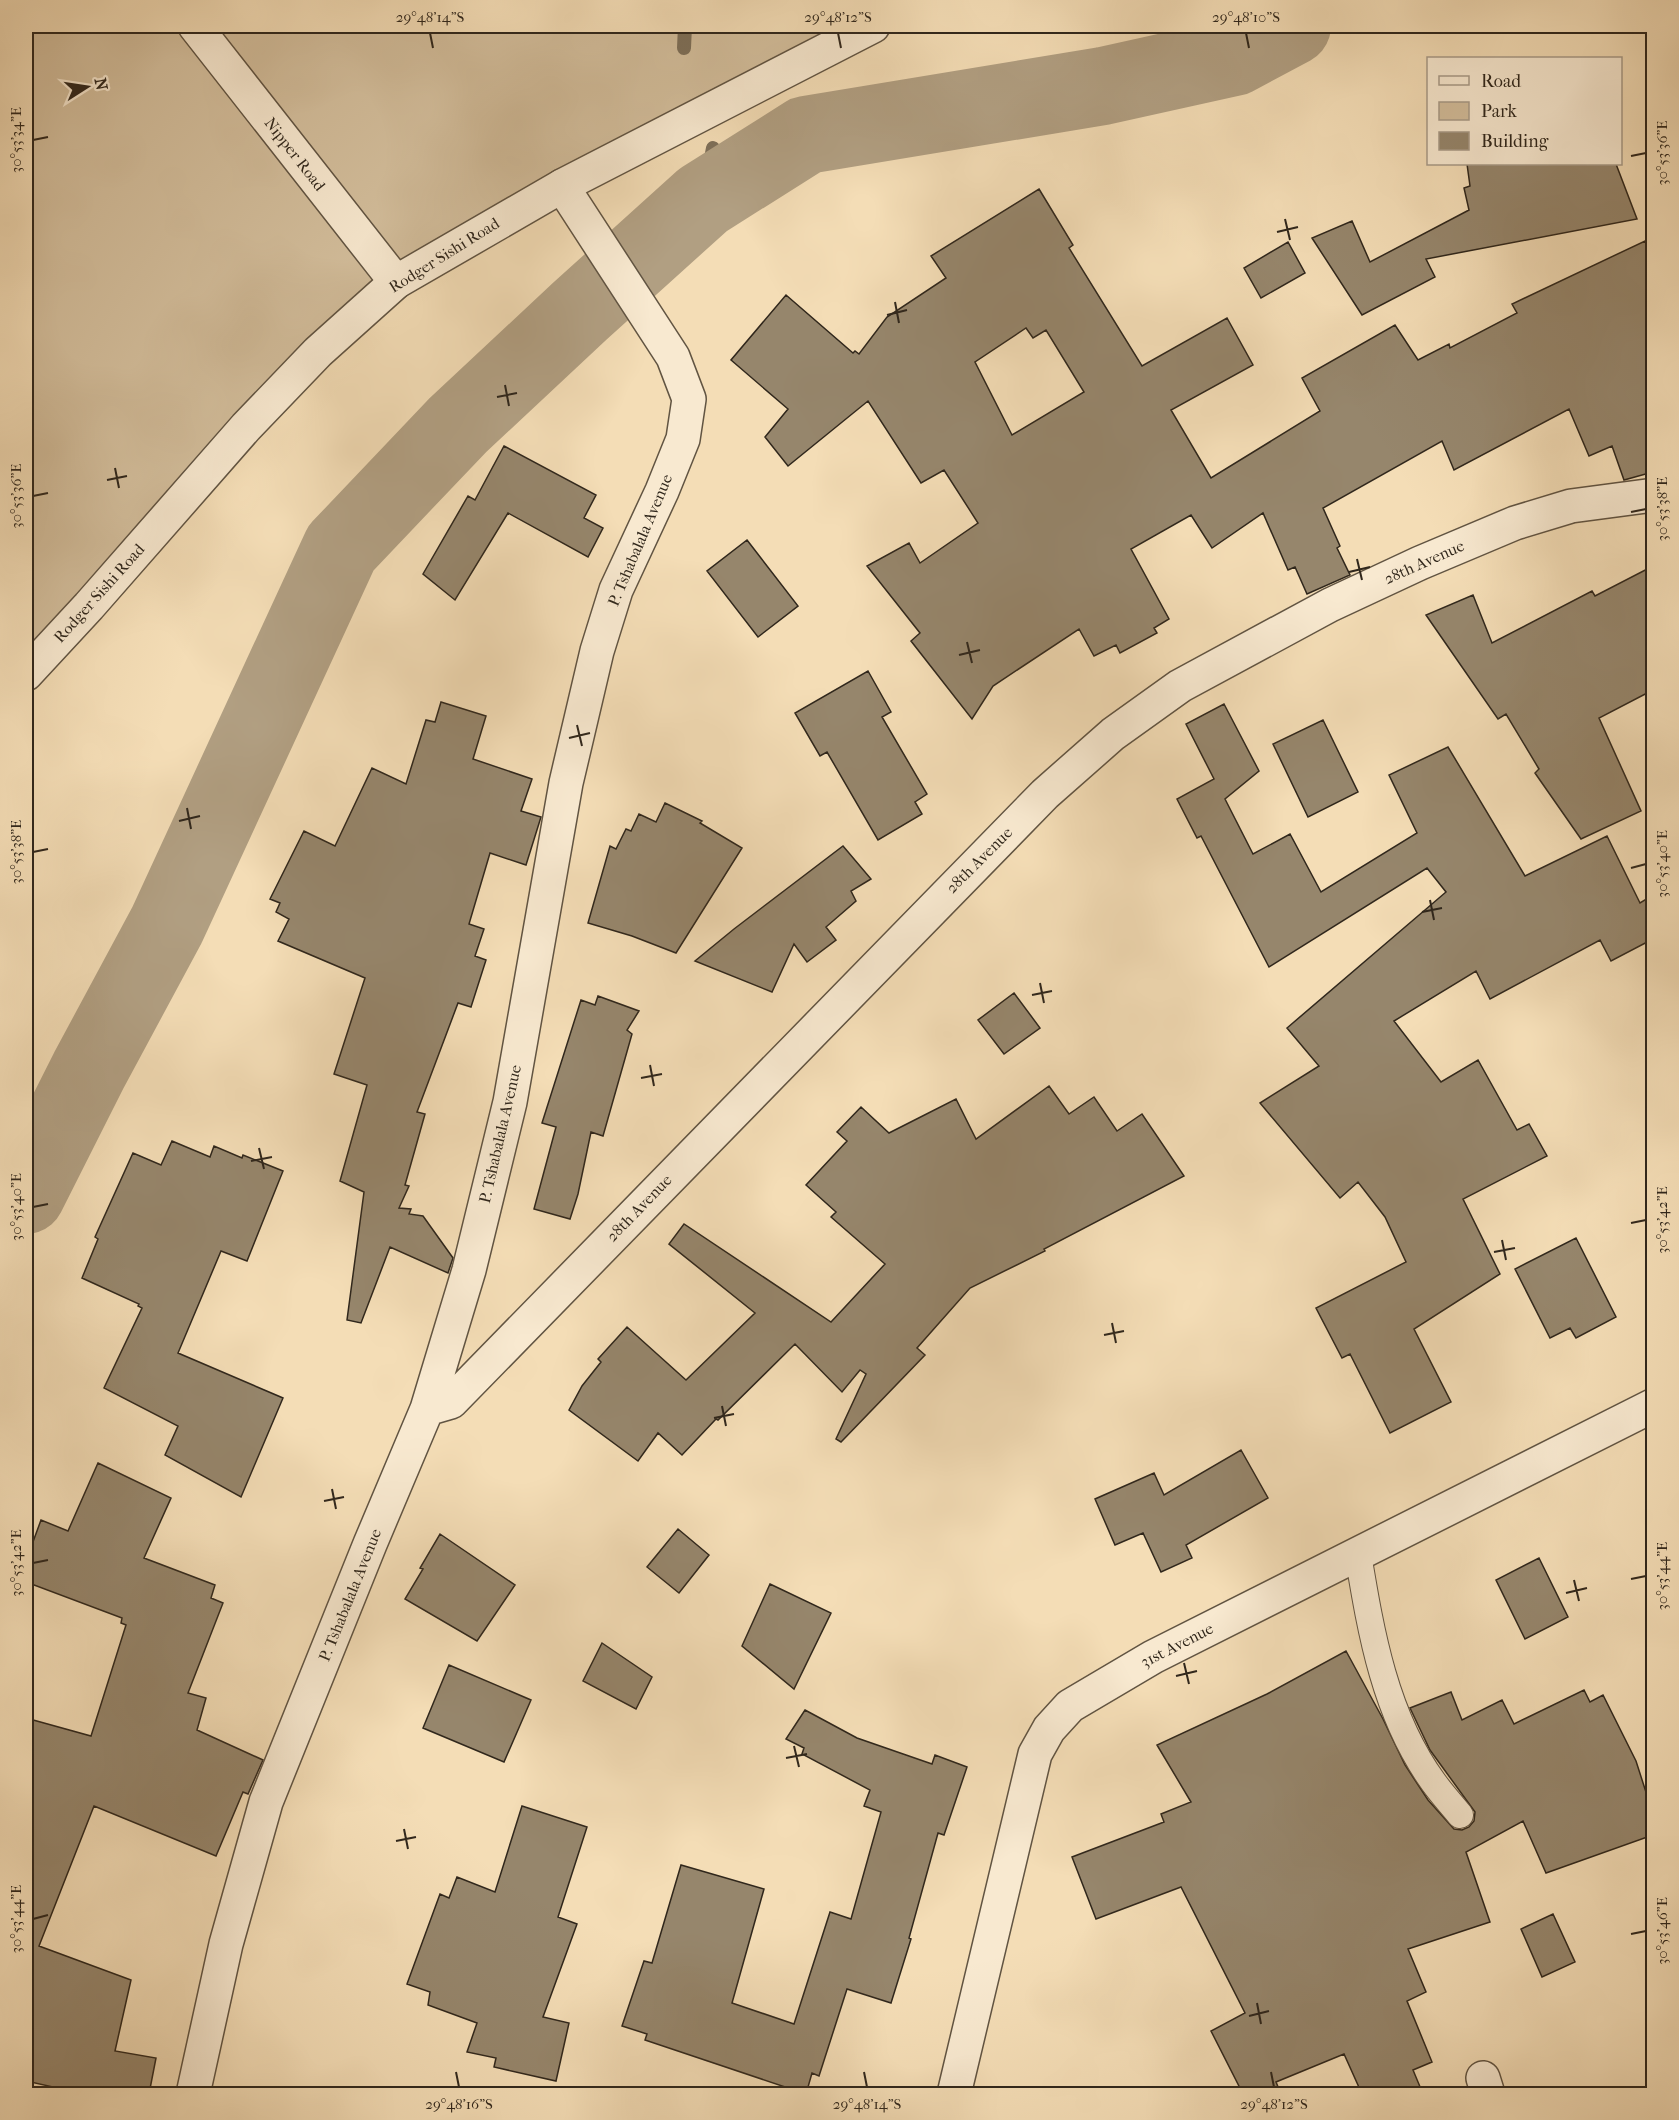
<svg xmlns="http://www.w3.org/2000/svg" width="1679" height="2120" font-family="'IM FELL French Canon',serif">
  <rect width="100%" height="100%" fill="#f4ddb6"/>
  <filter id="stains"><feTurbulence type="fractalNoise" baseFrequency=".00333" numOctaves="4"/><feColorMatrix values="0 0 0 0 .2 0 0 0 0 .09 0 0 0 0 .02 0 0 0 .5 -.17"/></filter>
  <radialGradient id="worn" r=".72"><stop offset=".6" stop-color="#630" stop-opacity="0"/><stop offset="1" stop-color="#630" stop-opacity=".3"/></radialGradient>
  <!-- green -->
  <path fill="#d3be9c" stroke="#82725c" stroke-width="1.5" d="M26,26h844l-472,248 -372,399z"/>
  <g fill="none" stroke-linecap="round" stroke-linejoin="round">
    <!-- stream -->
    <path stroke="#7d6f59" stroke-width="14" d="M684,48l1,-22
      M703,200l10,-52"/>
    <!-- river -->
    <path stroke="#b19f82" stroke-width="78" d="M26,1195l63,-125 78,-145 174,-377 117,-123 122,-114 123,-111 103,-65 297,-49 131,-29 58,-31"/>
  </g>
  <!-- building -->
  <path fill="#96866c" stroke="#30271c" stroke-width="1.5" fill-rule="evenodd" d="M1467,164h149l21,55 -211,40 9,18 -73,38 -50,-77 40,-17 18,41 99,-52 -5,-22 6,-2z
    M1039,189l34,56 -4,3 73,118 85,-48 26,47 -82,45 40,68 109,-67 -18,-33 93,-53 23,35 31,-16 1,4 67,-35 -5,-9 133,-63 8,24v207l-29,8 -12,-34 -23,10 -20,-47 -115,61 -12,-29 -119,67 17,38 -3,2 13,27 -43,19 -12,-27 -7,3 -25,-57 -51,35 -21,-33 -60,34 38,70 -15,9 3,5 -37,20 -4,-8 -22,11 -15,-27 -86,57 -21,33 -61,-78 9,-8 -53,-67 42,-23 11,20 58,-40 -34,-53 -23,13 -53,-82 -80,65 -23,-29 23,-28 -57,-49 55,-65 67,58 2,-2 4,3 28,-37 59,-39 -15,-22zM1026,328l7,10 13,-8 38,62 -72,43 -37,-73z
    M1288,242l17,31 -44,25 -17,-30z
    M504,446l92,49 -12,23 19,10 -15,29 -80,-44 -53,87 -32,-26 45,-78 7,4z
    M747,540l51,66 -40,31 -51,-66z
    M1653,566v124l-54,28 42,93 -60,28 -46,-66 4,-4 -33,-55 -8,5 -72,-104 47,-20 19,48 100,-52 3,5z
    M868,671l23,41 -9,5 45,77 -12,8 7,12 -44,26 -51,-88 -7,4 -25,-43z
    M441,702l45,14 -13,43 59,20 -11,32 20,6 -15,48 -36,-12 -21,71 15,5 -9,27 11,4 -15,47 -13,-4 -41,109 8,2 -20,71 4,1 -10,22 12,1 -2,5 14,2 30,42 -5,15 -58,-26 -29,76 -14,-3 17,-128 -24,-11 27,-96 -33,-11 31,-96 -87,-37 11,-22 -13,-7 4,-9 -10,-4 34,-68 31,15 37,-78 34,16 20,-64 9,2z
    M1224,704l35,67 -34,28 28,55 37,-20 31,58 96,-59 -28,-58 59,-28 77,129 82,-40 33,67 13,-8v44l-42,22 -11,-21 -110,59 -14,-28 -82,50 47,61 37,-22 39,70 12,-6 18,32 -84,43 37,75 -86,55 37,73 -61,31 -40,-79 -8,4 -26,-50 90,-46 -21,-45 -27,-35 -18,16 -80,-95 59,-37 -32,-38 159,-136 -19,-24 -158,99 -68,-131 -4,2 -20,-39 37,-20 -28,-55z
    M1323,720l35,72 -50,25 -35,-73z
    M665,803l37,18 -2,2 42,25 -66,105 -44,-17 -44,-13 22,-77 6,3 10,-20 5,2 8,-17 17,8z
    M843,846l28,33 -20,12 5,10 -30,26 10,13 -29,22 -13,-18 -22,48 -77,-31 39,-32z
    M1014,993l26,35 -36,26 -26,-34z
    M598,996l41,15 -12,19 5,4 -29,102 -12,-4 -13,62 -8,25 -36,-10 22,-82 -14,-4 39,-123 14,5z
    M1049,1086l20,28 25,-17 23,34 25,-17 42,62 -140,73 1,2 -75,37 -53,60 8,7 -84,87 -5,-3 30,-65 -6,-4 -18,22 -47,-48 -77,76 -2,-1 -34,36 -24,-22 -20,28 -69,-51 13,-24 19,-24 -3,-3 29,-32 59,53 69,-67 -86,-69 15,-20 147,98 54,-58 -54,-47 5,-5 -30,-27 41,-44 -10,-9 24,-25 28,26 67,-34 20,40z
    M172,1141l38,16 4,-11 28,12 1,-3 40,16 -36,90 -26,-10 -43,102 105,45 -42,99 -76,-42 13,-29 -74,-38 38,-80 -4,-2 1,-2 -57,-26 16,-39 -3,-2 38,-84 28,12z
    M1576,1238l40,79 -40,21 -6,-10 -20,10 -35,-69z
    M1241,1450l27,48 -82,47 6,13 -31,14 -18,-39 -28,12 -20,-46 59,-26 10,22z
    M98,1463l73,35 -27,60 71,27 -4,13 12,5 -35,90 18,5 -9,32 66,30 -15,34 -5,-2 -27,64 -122,-50 -55,140 92,34 -16,71 41,7 -7,36h-65l-58,-13v-363l65,18 35,-111 -5,-2 1,-5 -96,-36v-21l15,-41 27,11z
    M678,1529l31,26 -30,38 -32,-26z
    M440,1534l75,51 -38,56 -72,-42 18,-30 -3,-1z
    M1539,1558l29,59 -43,22 -29,-59z
    M770,1584l61,29 -37,76 -52,-43z
    M602,1643l50,34 -16,32 -53,-28z
    M1346,1651l37,68 22,46 23,35 26,29 8,1 7,-3 5,-6 1,-9 -45,-62 -20,-42 41,-16 11,28 40,-20 12,24 70,-34 6,12 13,-7 33,66 17,53v21l-107,38 -23,-52 -57,31 24,70 -82,27 18,43 -19,9 25,61 -19,8 10,24h-61l-18,-40 -68,28 5,12h-38l-32,-63 34,-18 -64,-126 -85,32 -24,-62 92,-35 -3,-8 30,-12 -34,-57 110,-51z
    M449,1665l82,35 -27,62 -81,-34z
    M805,1710l52,28 75,26 3,-9 32,12 -23,68 -6,-2 -29,105 2,1 -20,64 -44,-14 -28,87 -7,-3 -6,21 -161,-54 2,-6 -25,-8 22,-65 8,2 29,-98 83,24 -32,114 62,21 36,-112 21,7 30,-107 -17,-6 6,-16 -68,-36 2,-6 -18,-9z
    M522,1806l65,21 -29,90 19,7 -34,93 26,6 -13,58 -62,-14 2,-9 -29,-6 10,-29 -49,-18 2,-13 -23,-8 33,-90 9,4 8,-21 38,15z
    M1553,1914l22,48 -33,15 -21,-48z"/>
  <g fill="none" stroke-linecap="round" stroke-linejoin="round">
    <defs>
      <path id="service" d="M1358,1554c13,79 27,162 76,229 8,11 17,21 26,32"/>
      <path id="minor" d="M195,26l201,256
        M427,1409l24,-7 594,-608 68,-60 67,-48 150,-81 90,-42 95,-40 56,-17 83,-11
        M1483,2078l5,16
        M193,2094l33,-150 40,-142 104,-258 57,-135 42,-139 41,-168 56,-319 31,-132 19,-61 46,-99 21,-52 6,-40 -16,-42 -111,-171
        M954,2094l81,-340 14,-25 21,-23 83,-49 501,-252"/>
      <path id="tertiary" d="M26,674l63,-68 157,-179 72,-75 78,-70 166,-96 311,-160"/>
    </defs>
    <!-- service casing -->
    <use href="#service" stroke="#615442" stroke-width="28"/>
    <!-- minor casing -->
    <use href="#minor" stroke="#615442" stroke-width="36"/>
    <!-- tertiary casing -->
    <use href="#tertiary" stroke="#615442" stroke-width="36"/>
    <!-- service -->
    <use href="#service" stroke="#f8e9d0" stroke-width="26"/>
    <!-- minor -->
    <use href="#minor" stroke="#f8e9d0" stroke-width="33"/>
    <!-- tertiary -->
    <use href="#tertiary" stroke="#f8e9d0" stroke-width="33"/>
  </g>
  <!-- ticks -->
  <path fill="none" stroke="#30271c" stroke-width="2" d="M430,33l3,15M838,33l3,15M1246,33l3,15M33,140l15,-3M1631,156l15,-3M1285,219l5,21M1277,232l21,-5M895,302l4,21M887,315l20,-5M505,385l4,21M497,397l20,-4M115,468l4,20M107,480l20,-4M33,496l15,-3M1631,512l15,-3M1357,559l5,21M1349,572l21,-5M967,642l5,21M959,655l21,-5M577,725l5,21M569,738l21,-5M187,808l4,21M179,821l21,-5M33,852l15,-3M1631,868l15,-4M1430,900l4,20M1422,912l20,-4M1040,983l4,20M1032,995l20,-4M650,1065l4,21M641,1078l21,-4M259,1148l5,21M251,1161l21,-4M33,1207l15,-3M1631,1223l15,-3M1502,1240l4,20M1494,1252l21,-4M1112,1323l4,20M1104,1335l20,-4M722,1406l4,20M714,1418l20,-4M332,1489l4,20M324,1501l20,-4M33,1563l15,-3M1631,1579l15,-3M1574,1580l5,21M1566,1593l21,-5M1184,1663l5,21M1176,1676l21,-5M794,1746l5,21M786,1758l21,-4M404,1829l4,20M396,1841l20,-4M33,1919l15,-4M1631,1934l15,-3M1257,2003l4,21M1249,2016l20,-5M456,2072l3,15M864,2072l3,15M1271,2072l3,15"/>
  <g text-anchor="middle" dominant-baseline="central" stroke-width="5" stroke-linejoin="round" paint-order="stroke">
    <!-- street labels -->
    <g font-size="16" fill="#30271c" stroke="#f8e9d0">
      <text transform="translate(295 154) rotate(52)">Nipper Road</text>
      <text transform="translate(444 255) rotate(-32)">Rodger Sishi Road</text>
      <text transform="translate(640 540) rotate(-67)">P. Tshabalala Avenue</text>
      <text transform="translate(1424 562) rotate(-24)">28th Avenue</text>
      <text transform="translate(99 593) rotate(-48)">Rodger Sishi Road</text>
      <text transform="translate(979 860) rotate(-45)">28th Avenue</text>
      <text transform="translate(500 1134) rotate(-77)">P. Tshabalala Avenue</text>
      <text transform="translate(639 1208) rotate(-46)">28th Avenue</text>
      <text transform="translate(350 1595) rotate(-68)">P. Tshabalala Avenue</text>
      <text transform="translate(1177 1645) rotate(-27)">31st Avenue</text>
    </g>
  </g>
  <!-- margin -->
  <rect width="1679" height="2120" fill="none" stroke="#f4ddb6" stroke-width="66"/>
  <!-- legend -->
  <rect x="1427" y="57" width="195" height="108" fill="#f8e9d0" stroke="#a89b88" stroke-width="1.5"/>
  <rect x="1439" y="76" width="30" height="9" fill="#f8e9d0" stroke="#a89b88" stroke-width="1.5"/>
  <text x="1481" y="87" font-size="18" fill="#30271c">Road</text>
  <rect x="1439" y="102" width="30" height="18" fill="#d3be9c" stroke="#a89b88" stroke-width="1.5"/>
  <text x="1481" y="117" font-size="18" fill="#30271c">Park</text>
  <rect x="1439" y="132" width="30" height="18" fill="#96866c" stroke="#a89b88" stroke-width="1.5"/>
  <text x="1481" y="147" font-size="18" fill="#30271c">Building</text>
  <!-- north arrow -->
  <g transform="translate(87 87) rotate(78)" stroke="#f8e9d0" stroke-width="4.5" paint-order="stroke">
  <path d="M0-4.5L10 22L0 15L-10 22Z" fill="#30271c"/>
  <text y="-9" font-size="16" font-weight="bold" text-anchor="middle" fill="#30271c">N</text>
  </g>
  <rect x="33" y="33" width="1613" height="2054" fill="none" stroke="#30271c" stroke-width="2"/>
  <g font-size="15" text-anchor="middle" fill="#30271c">
    <text x="430" y="22">29°48'14"S</text>
    <text x="838" y="22">29°48'12"S</text>
    <text x="1246" y="22">29°48'10"S</text>
    <text transform="translate(16 140) rotate(-90)" y="5">30°53'34"E</text>
    <text transform="translate(1662 153) rotate(-90)" y="5">30°53'36"E</text>
    <text transform="translate(16 496) rotate(-90)" y="5">30°53'36"E</text>
    <text transform="translate(1662 509) rotate(-90)" y="5">30°53'38"E</text>
    <text transform="translate(16 852) rotate(-90)" y="5">30°53'38"E</text>
    <text transform="translate(1662 864) rotate(-90)" y="5">30°53'40"E</text>
    <text transform="translate(16 1207) rotate(-90)" y="5">30°53'40"E</text>
    <text transform="translate(1662 1220) rotate(-90)" y="5">30°53'42"E</text>
    <text transform="translate(16 1563) rotate(-90)" y="5">30°53'42"E</text>
    <text transform="translate(1662 1576) rotate(-90)" y="5">30°53'44"E</text>
    <text transform="translate(16 1919) rotate(-90)" y="5">30°53'44"E</text>
    <text transform="translate(1662 1931) rotate(-90)" y="5">30°53'46"E</text>
    <text x="459" y="2109">29°48'16"S</text>
    <text x="867" y="2109">29°48'14"S</text>
    <text x="1274" y="2109">29°48'12"S</text>
  </g>
  <rect width="100%" height="100%" filter="url(#stains)"/>
  <rect width="100%" height="100%" fill="url(#worn)"/>
</svg>
